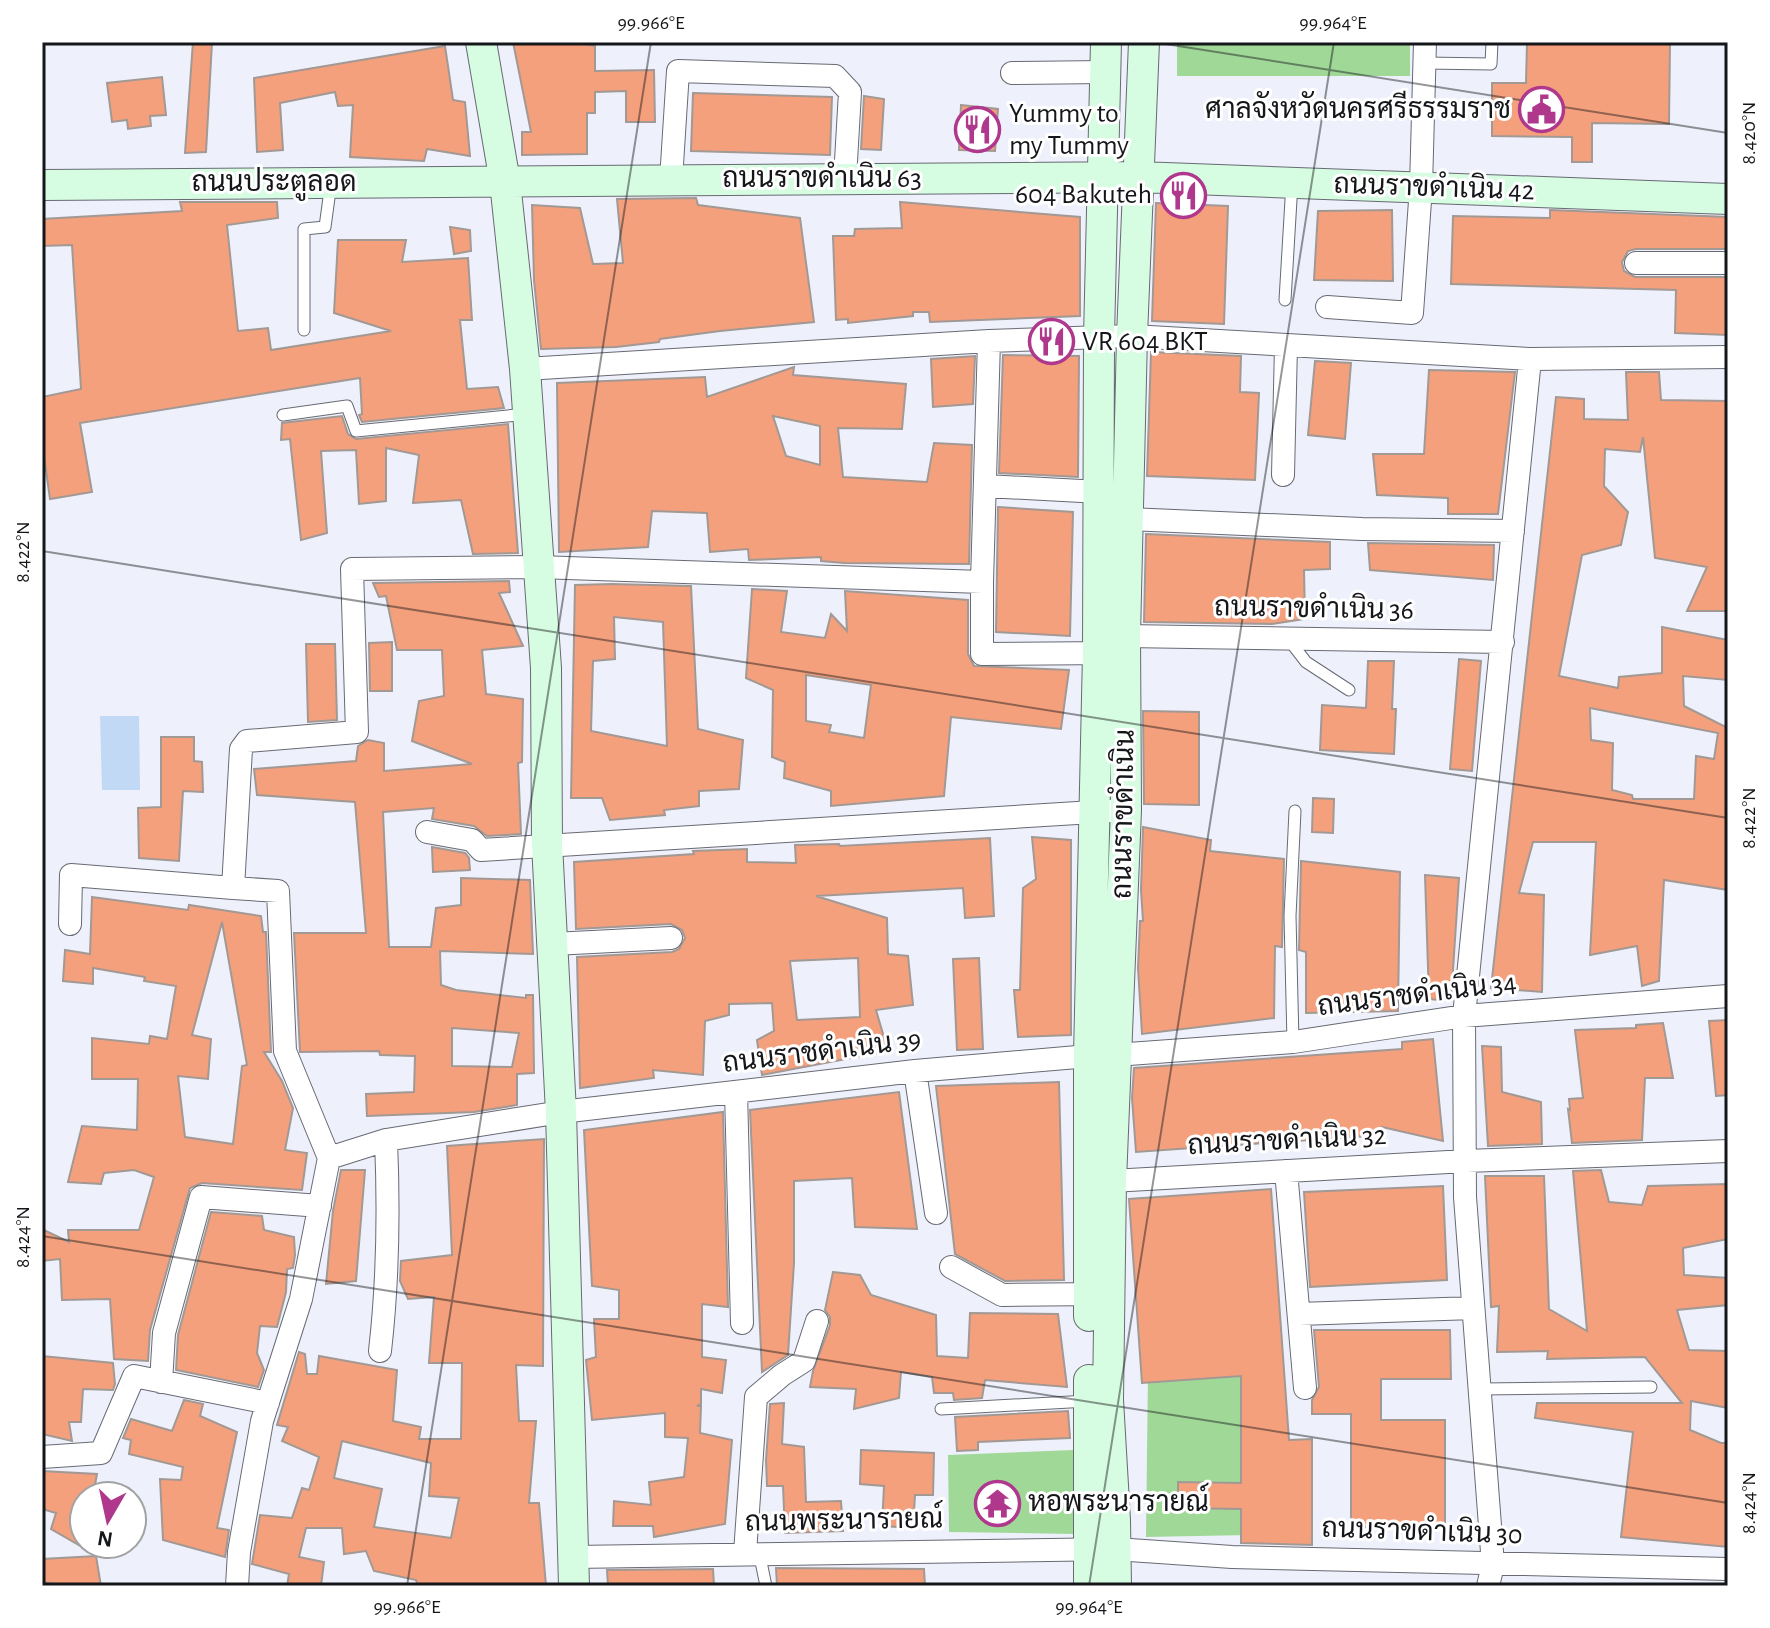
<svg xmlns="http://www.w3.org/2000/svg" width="1770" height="1628" font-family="'Alegreya Sans',Sarabun,sans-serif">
  <rect width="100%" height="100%" fill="#eef1fb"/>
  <!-- green -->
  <path fill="#a0d898" d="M1177,42h233v34h-233z
    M1148,1370h100l2,165 -104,2z
    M1073,1450v84l-124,-2 -1,-77z"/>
  <!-- water -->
  <path fill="#c1d9f4" d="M100,716h39l1,74h-38z"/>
  <!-- building -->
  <path fill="#f5a07d" stroke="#a29894" stroke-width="2" fill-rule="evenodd" d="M193,42h19l-6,110 -21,1z
    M513,42h62l20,4v25l59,-1 1,52h-29v-31l-31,1v21h-8v41l-65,1v-23h9z
    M1527,42h143l-1,82 -77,-1v39h-20v-25l-80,-1v-53h34z
    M445,46l8,54 12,2 5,54 -43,-7 -3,12 -74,-4 3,-52 -15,1 -3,-14 -55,11 3,47 -26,2 -3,-74z
    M162,77l4,38 -16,1 1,10 -23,3 -1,-9 -15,2 -5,-39z
    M693,93l139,4 -2,58 -139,-4z
    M864,96l20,3 -3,51 -20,-1z
    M961,105l37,4 -3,42 -36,-1z
    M696,198l2,7 102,13 14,104 -94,9 -60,8 -1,3 -43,5 -75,2 -7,-69 -2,-75 48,3 13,56 30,-1 -6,-64z
    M180,202h97l1,16 -51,7 11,106 30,-3 3,22 120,-19 -57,-18 4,-73h68l-4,22 66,-4 4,62h-12l7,69 31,-2 6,21 -142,14 -3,-7 3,-1 -2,-36 -280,45 12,69 -42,7 -8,-57v-45l39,-8 -9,-144 -30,1v-27l140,-8z
    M900,202l180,15v99l-150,6 -1,-10h-16v4l-65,7v-4l-12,1 -3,-84h21l1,-7 47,-1z
    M1156,203l72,3 -4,118 -72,-3z
    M1392,210l1,71 -79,-1 4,-69z
    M1550,210l178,7v32h-92l-8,2 -6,11 2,9 11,6h93v58l-53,-2 1,-43 -225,-6 2,-68 97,2z
    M450,227l20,3 1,21 -17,3z
    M1151,352l90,4 -1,36 19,1 -4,87 -108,-4z
    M1003,355l76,1 -1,121 -79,-4z
    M975,356l-2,48 -40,3 -2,-48z
    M1315,361l36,2 -6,76 -37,-4z
    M794,367l-1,8 113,9 -4,45 -64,-1 5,49 84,5 7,-39 38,2 -3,119 -125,-1 -23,-2v-4l-72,3 -1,-11 -38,3 -3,-39 -55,-2 -4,36 -89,5 -2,-169 148,-6 2,20zM773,416l47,10v39l-34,-9z
    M1429,370l86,2 -17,142h-50v-16l-71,-3 -4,-41h51z
    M1626,372h33l2,28 67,1v210h-41l20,-44 -52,-9 -12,-121 -3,15 -35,-3 -1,37 24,26 -7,33 -39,10 -23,121 59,12 1,-11 43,-4v-46l66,13v40l-45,-4 1,30 44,22v162l-64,-10 -5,101 -17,5 -5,-40 -47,9 6,-113h-63l-14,51 25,2 -2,97 -51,-4 65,-591 28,2v20l44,1zM1590,708l128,25 -4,26 -18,-3 -2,43h-61l-1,-4 -20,-5 1,-47 -22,-3z
    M342,416l6,18 8,5 152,-15 10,129 -45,1 -12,-54 -48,3 6,-48 -33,-7v53l-27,3 -3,-54 -35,1 6,82 -26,7 -11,-101 -9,1 1,-17z
    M998,507l75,5 -3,124 -74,-4z
    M1146,534l184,8v27l-26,1 1,49 -33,5 -128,-2z
    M1368,543l126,2 -1,35 -123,-10z
    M509,581l1,11 -11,1 24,53 -41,4 4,44 37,5 -1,63 -4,1 3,71 -34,2 -13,-10 -42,-7 2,-11 -51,4 6,135h42l5,-39 25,-3v-27l69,2 3,74 -93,-3 1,34 15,5 70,8v-3h7l1,78 -17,1v31l-43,7 -107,4 -1,-22 48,-2 1,-36 -35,-1 -1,-4 -79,1 -6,-119h72l-11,-131 -98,-7 -3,-26 102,-8 2,-15 10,-6 16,3v28l88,-7 -60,-23 7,-40 25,-5 -2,-46h-45l-11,-54 -7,1 -6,-14zM452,1028l67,5 -7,34 -60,-1z
    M612,584l79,2 7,143 45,11 -4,49 -40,2v15l-35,4 1,5 -55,5 -8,-22h-31l4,-213zM614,617l49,5 4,124 -76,-15 2,-70 22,-2z
    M752,589l35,2 -6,41 44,6 6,-24 16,17 -2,-40 123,9v54l6,12 95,4 -8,59 -110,-12 -7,79 -113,10v-15l-47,-13 1,-16 -13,-5 1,-67 -27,-12zM806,675l65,10 -7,53 -35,-6 2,-7 -25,-4z
    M392,642v49h-22l-1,-48z
    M306,644h29l2,76 -29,2z
    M1459,659l22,2 -9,110 -22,-2z
    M1368,661h26l-2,48h4l-2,45 -74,-4 2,-45 44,3z
    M1143,711l56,1v93l-55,-1z
    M161,737h33v24l8,1 1,30 -20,-1 -4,70 -40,-3 -1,-50 23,-1z
    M1313,798l21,1 -1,34 -21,-1z
    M1143,827l68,13 -1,11 74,8 -2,88 -7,-1 -1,72 -132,16 -4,-66 2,-47h3l-2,-31z
    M1032,837l39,3v195l-53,2 -4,-47h6l3,-102 13,-9z
    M990,838l4,78 -29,2 -2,-30 -147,8 71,22 1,36 20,2 5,49 -37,5 12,41 -126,24 -5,-35 17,-9 -2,-28 -43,1v11l-24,6 -2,54 -50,-5 1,8 -74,10 -3,-131 95,-5 7,-3 6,-11 -3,-8 -11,-6 -95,5 -2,-67 120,-8 -1,-3 54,-2v13l49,1 -1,-18 44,-1 1,2zM858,958l2,59 -63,3 -7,-59z
    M432,847l33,6 4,5 1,12 -37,2z
    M1301,861l99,11 -2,139 -92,2v-61l-7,-2z
    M1425,875l34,3 -8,123 -22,-2z
    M92,897l96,13 1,-5 72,11 2,16h3l5,120h-7l18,29 11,27 -8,42 22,3 -5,37 -100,-7 -12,5 -40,142 -2,31 -34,-2 -4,-60 -48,1 -2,-41 -18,2v-32l27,13 -1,-12h71l15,-53 -20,-7 -30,3 -3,11 -33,-2 14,-56 55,4 1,-51h-46v-41l57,6 1,-8 17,3 9,-53 -32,-5 1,-4 -52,-9v16l-30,-3 2,-31 25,4zM222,922l25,143 -5,1 -9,78 -48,-7 -7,-61 30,3 3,-40 -19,-4z
    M979,958l4,91 -26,1 -4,-91z
    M1728,1020v75l-12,1 -7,-75z
    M1663,1023l10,55h-28l-3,62 -70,3 -4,-34 2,1 -1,-11 14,-1 -8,-68 61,-2v-3z
    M1433,1039l10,102 -61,-14v8l-246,17 -4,-54 2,-30 268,-19v-7z
    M1482,1046l19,1 1,45 39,10 1,42 -54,2z
    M1059,1082l5,198 -59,1 -50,-27 -19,-168z
    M899,1092l18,137 -62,-2 -3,-49 -58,3v82l-6,92 -26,17 -12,-262z
    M723,1112l5,195 -26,-3v53l24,3 -4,33 -21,-4v15l-4,2h4l-1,27 32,7 -7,84 -71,13 -1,-11h-40l1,-25 37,4 -2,-23 35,-5 4,-39 -23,-1v-24l-73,7 -6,-60 10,-3 -2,-38h25v-29l-27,-4 -8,-156z
    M544,1139l-1,227 -27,-1 3,56h17l-7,82h10l7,83h-128l-2,-6 -42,-9 -8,-20 -22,3 -2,-26h-36l-7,29 25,5 -3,24h-34l2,-12 -37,-10 8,-49 32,3 10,-30 7,2 10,-33 -37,-16 6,-14 -11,-2 22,-73 6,2 2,20h10l2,-18 78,14 -4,51 28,6 -2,12h42l1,-76h-33l5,-66 -26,2 -8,-18 1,-20 51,-6 -5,-109zM342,1441l89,22 -2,33 30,2 -8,40 -77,-11 8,-38 -48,-11z
    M341,1170h24l-9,111 -30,3 7,-73z
    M1601,1170l8,32 33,3 6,-19 80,-2v55l-45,9 1,27 44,3v27l-51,5 12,40 39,1v57l-37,-7 -1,29 31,13h7v104l-107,-10 12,-105 -98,-14 2,-15h145l-37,-46 -98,2 1,-8 -51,1 2,-46 -8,1 -6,-131h59l5,133 38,22 -14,-160z
    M1443,1186l4,94 -137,7 -6,-95z
    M1271,1189l18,251 23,-1v106l-71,-2v-34l-63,-1v-26l63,1v-107l-99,7 -13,-184z
    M211,1212l51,4 2,14 30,7 1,18 -2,13 -6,1 -1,23 -9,35 -17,-1 -3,27 7,17 -6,17 -82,-17 2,-35z
    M833,1272l27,3 11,20 65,20 1,41 31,2 2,-45 88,1 9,73 -82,-7 -3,18 -28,2 -1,-7h-19l-2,-16 -31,-5 -2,26 -45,11 2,-20 -46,-2 3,-16 17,-46v-8l-5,-7z
    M1314,1330h136l1,49h-70v41h64v107h-94v-113h-39v-14l7,-13z
    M42,1356l71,7 2,21 -2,6 -30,-1 -2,33h-12l3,19 -30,-7z
    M184,1400l19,4 -3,12 37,16 -20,96 12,2 -4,27 -62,-17 -3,-61 21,1 2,-13 -54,-13 2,-14 -8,-2 8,-19 41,12z
    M784,1403l-2,41 22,3 2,55 35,-1 2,30 -58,2 -2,-47h-16l-1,-26 4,-56z
    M1068,1411l2,27 -92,4v8l-21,1 -2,-34z
    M861,1450l73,3 -1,42h-18l-2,33 -31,-2 2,-40 -24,-2z
    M42,1471l55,3 -4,22h-9v52l-33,-19 5,-16 -14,-4z
    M1012,1490v24h-31v-23z
    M96,1556l5,30h-34l-25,-4v-23z
    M776,1568l148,1 1,17h-148z
    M713,1569l1,17h-106l-1,-16z"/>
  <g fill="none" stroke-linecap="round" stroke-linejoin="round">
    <defs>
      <path id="lane" d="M1425,63l66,1 1,-22
        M1285,300l7,-117
        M304,330v-101l21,-2 6,-44
        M283,415l64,-9 9,25 171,-17
        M1289,640l17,22 43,28
        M1293,1042l-3,-126 5,-105
        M1480,1389l171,-2
        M941,1409l147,-8
        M759,1552l7,34"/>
      <path id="street" d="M1012,73l93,-1
        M671,180l7,-109 157,5 15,16 -5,86
        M1636,263h92
        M1327,307l85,6 9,-126 4,-145
        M525,369l464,-28 143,-5 398,23 198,-2
        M1283,475l3,-130
        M986,486l114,6
        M1128,519l234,10 151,2
        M982,582v72l131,-1
        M1125,636l378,6
        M427,832l45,8 9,10 645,-40
        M233,888l45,3 7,160 44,107 -28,141 -39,122 -23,131 -2,34
        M70,924l1,-49 162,13 8,-139 6,-8 110,-9 -5,-163 186,-2 444,15 7,-241
        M553,944l118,-6
        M1115,1055l178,-13 171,-26 264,-20
        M915,1071l21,142
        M736,1092l6,231
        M329,1158l57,-18 175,-28 354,-41 174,-15
        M1286,1171l19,217
        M1111,1181l355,-20 262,-10
        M951,1267l51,28 103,-1
        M1299,1314l174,-6
        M380,1351c8,-70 9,-141 6,-211
        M161,1382l3,-49 37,-136 119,9
        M42,1457l59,-4 33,-77 134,27
        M745,1553l11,-156 26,-22 22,-14 13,-40
        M573,1557l542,-8 117,8 496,12
        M1488,1586l5,-21 -28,-368 -1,-181 66,-657"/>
      <path id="secondary" d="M481,42l24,140 20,187 21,299 1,176 14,268 13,474
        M42,185l1097,-8 589,22
        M1089,1316v-260l9,-403 1,-316 7,-295
        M1089,1380v206
        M1116,1586l-1,-66 -7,-120 3,-219 15,-371 -1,-174 7,-300 12,-294"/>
    </defs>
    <!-- lane casing -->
    <use href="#lane" stroke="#686a73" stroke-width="13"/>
    <!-- street casing -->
    <use href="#street" stroke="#686a73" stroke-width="24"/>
    <!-- secondary casing -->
    <use href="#secondary" stroke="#686a73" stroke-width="32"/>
    <!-- lane -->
    <use href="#lane" stroke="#fff" stroke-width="11"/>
    <!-- street -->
    <use href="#street" stroke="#fff" stroke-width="22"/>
    <!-- secondary -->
    <use href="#secondary" stroke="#d6fce1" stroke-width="30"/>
  </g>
  <!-- ticks -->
  <path fill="none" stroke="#151619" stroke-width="2" stroke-opacity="0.45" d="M1153,42l575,91M42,551l1686,267M42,1236l1686,267M407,1586l244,-1544M1089,1586l245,-1544"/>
  <!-- icons -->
  <defs>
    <symbol id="civic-ring" viewBox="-11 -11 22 22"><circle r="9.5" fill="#fff" stroke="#af388d" stroke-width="1.5"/><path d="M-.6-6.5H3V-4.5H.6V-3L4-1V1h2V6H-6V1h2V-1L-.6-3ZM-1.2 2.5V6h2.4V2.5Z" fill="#af388d"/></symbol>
    <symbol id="restaurant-ring" viewBox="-11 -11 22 22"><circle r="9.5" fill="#fff" stroke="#af388d" stroke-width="1.5"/><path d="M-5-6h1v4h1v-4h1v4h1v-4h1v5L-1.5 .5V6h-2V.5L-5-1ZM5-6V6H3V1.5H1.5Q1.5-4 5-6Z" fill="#af388d"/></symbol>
    <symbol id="temple-ring" viewBox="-11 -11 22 22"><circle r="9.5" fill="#fff" stroke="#af388d" stroke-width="1.5"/><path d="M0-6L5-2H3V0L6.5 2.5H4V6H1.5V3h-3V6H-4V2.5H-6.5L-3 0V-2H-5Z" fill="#af388d"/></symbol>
  </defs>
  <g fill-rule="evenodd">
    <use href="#civic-ring" x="1516" y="84" width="51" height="51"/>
    <use href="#restaurant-ring" x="952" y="104" width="51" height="51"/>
    <use href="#restaurant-ring" x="1158" y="170" width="51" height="51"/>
    <use href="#restaurant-ring" x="1026" y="316" width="51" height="51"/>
    <use href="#temple-ring" x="972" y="1478" width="51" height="51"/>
  </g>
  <g text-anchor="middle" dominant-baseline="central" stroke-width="6" stroke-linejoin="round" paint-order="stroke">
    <!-- poi labels -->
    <g font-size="28" fill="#151619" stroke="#fff" text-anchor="start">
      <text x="1511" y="110" text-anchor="end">ศาลจังหวัดนครศรีธรรมราช</text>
      <text x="1009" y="114">Yummy to<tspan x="1009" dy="32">my Tummy</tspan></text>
      <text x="1152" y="195" text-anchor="end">604 Bakuteh</text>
      <text x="1082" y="342">VR 604 BKT</text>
      <text x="1028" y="1503">หอพระนารายณ์</text>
    </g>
    <!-- street labels -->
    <g font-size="28" fill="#151619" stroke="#fff">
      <text x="822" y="179">ถนนราขดำเนิน 63</text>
      <text x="274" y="183">ถนนประตูลอด</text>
      <text transform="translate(1434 188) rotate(2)">ถนนราขดำเนิน 42</text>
      <text transform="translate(1314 609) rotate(1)">ถนนราขดำเนิน 36</text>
      <text transform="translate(1124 814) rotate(-89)">ถนนราขดำเนิน</text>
      <text transform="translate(1417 995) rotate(-7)">ถนนราชดำเนิน 34</text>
      <text transform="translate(822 1052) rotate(-7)">ถนนราชดำเนิน 39</text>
      <text transform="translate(1287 1141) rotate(-3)">ถนนราขดำเนิน 32</text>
      <text transform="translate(844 1521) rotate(-1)">ถนนพระนารายณ์</text>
      <text transform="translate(1422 1532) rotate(2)">ถนนราขดำเนิน 30</text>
    </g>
  </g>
  <!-- border -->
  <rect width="1770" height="1628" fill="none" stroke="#ffffff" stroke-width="88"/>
  <!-- north arrow -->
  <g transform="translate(108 1520) rotate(189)"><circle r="38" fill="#ffffff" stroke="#a1a2a3" stroke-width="2"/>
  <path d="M0-6L14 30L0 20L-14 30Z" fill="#af388d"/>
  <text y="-12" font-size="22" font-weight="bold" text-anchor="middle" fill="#151619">N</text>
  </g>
  <rect x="44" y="44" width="1682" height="1540" fill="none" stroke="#151619" stroke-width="3"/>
  <g font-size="20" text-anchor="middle" fill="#151619">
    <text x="651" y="29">99.966°E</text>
    <text x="1333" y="29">99.964°E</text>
    <text transform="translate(1748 133) rotate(-90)" y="7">8.420°N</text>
    <text transform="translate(22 552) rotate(-90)" y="7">8.422°N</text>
    <text transform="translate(1748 818) rotate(-90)" y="7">8.422°N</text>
    <text transform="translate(22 1237) rotate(-90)" y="7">8.424°N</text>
    <text transform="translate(1748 1503) rotate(-90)" y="7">8.424°N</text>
    <text x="407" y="1613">99.966°E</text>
    <text x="1089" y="1613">99.964°E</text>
  </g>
</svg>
